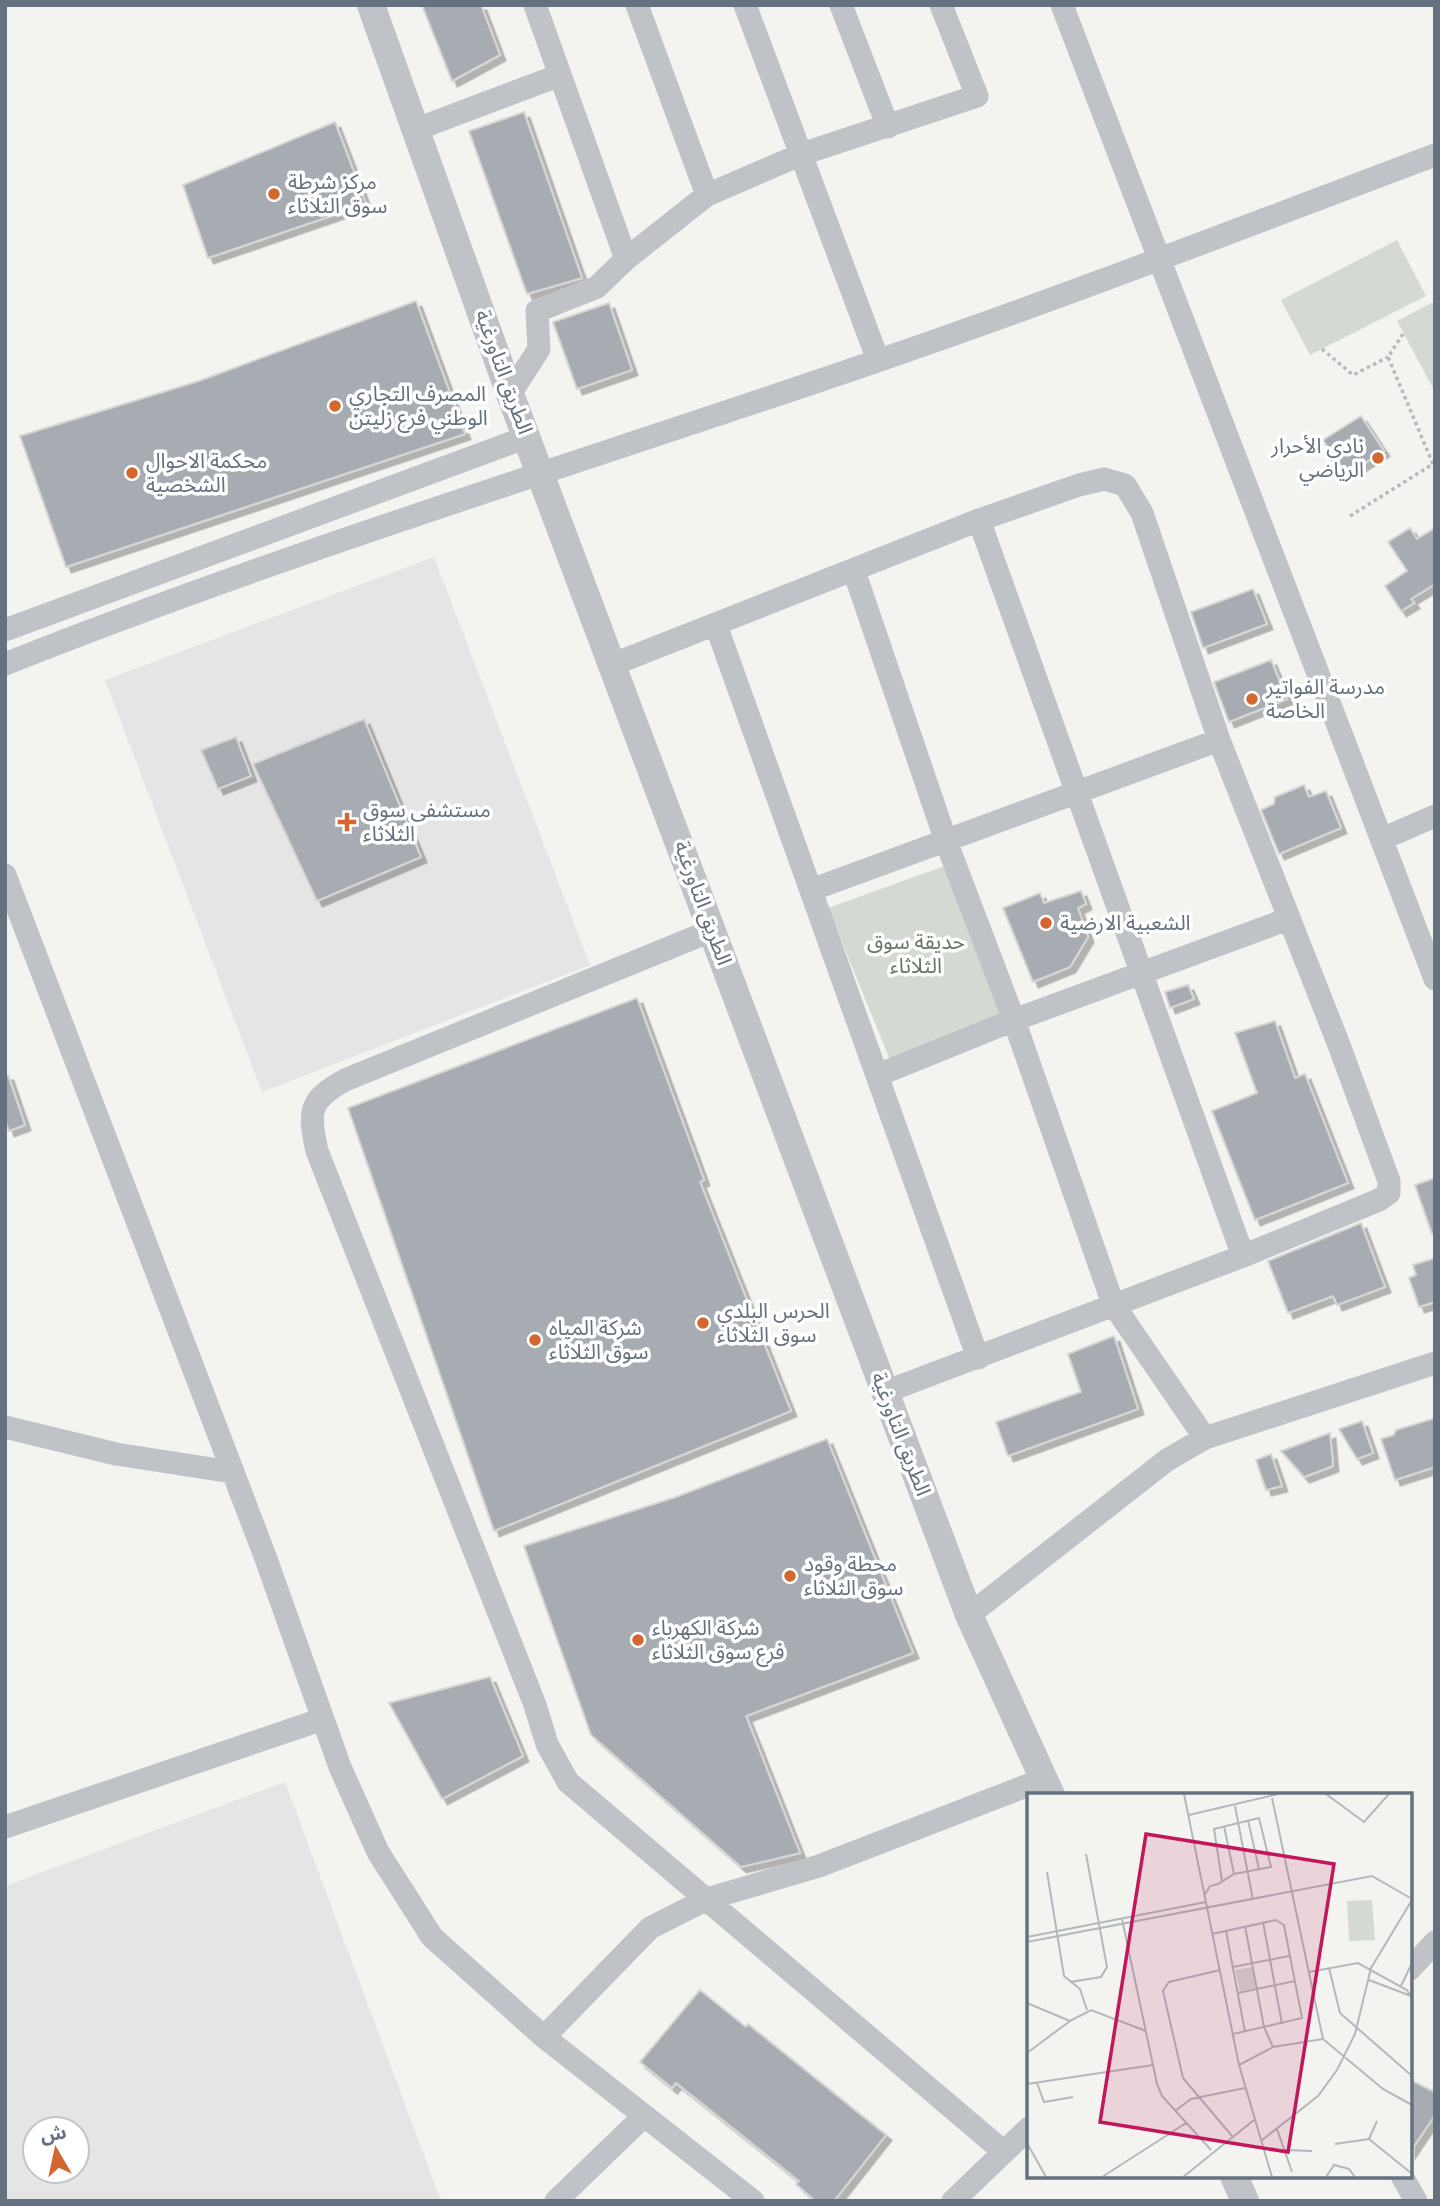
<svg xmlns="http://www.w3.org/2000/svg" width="1440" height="2206" font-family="'Roboto Condensed','Noto Sans Arabic',sans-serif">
  <defs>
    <filter id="shadow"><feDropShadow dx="5.5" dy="5.5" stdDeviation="0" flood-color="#0004"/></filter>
  </defs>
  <rect width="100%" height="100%" fill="#f3f4f0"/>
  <!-- built -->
  <path fill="#e4e5e4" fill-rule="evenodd" d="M434,557l156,408 -328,127 -157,-412z
    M285,1782l156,419h-436v-315zM35,2129h42v42h-42z"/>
  <!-- green -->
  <path fill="#d4dad2" d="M1397,240l29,56 -116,59 -29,-55z
    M1435,301v91l-38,-71z
    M950,864l57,156 -117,40 -62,-152z"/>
  <!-- building -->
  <path fill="#a6acb2" stroke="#d5d5d3" stroke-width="2" filter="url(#shadow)" d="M422,5h59l19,50 -48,26z
    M524,112l58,166 -55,16 -58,-163z
    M335,122l31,82 -158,54 -25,-73z
    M416,301l49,133 -399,133 -46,-131 179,-55z
    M609,303l23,67 -55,19 -24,-67z
    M1361,416l23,35 -38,24 -23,-35z
    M1410,528l7,11 18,-11v56l-24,15 3,4 -13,8 -16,-25 22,-15 -19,-29z
    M1253,589l14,35 -64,24 -12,-36z
    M1271,660l16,39 -58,23 -15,-40z
    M364,719l57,138 -104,44 -64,-137z
    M236,737l15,39 -33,13 -17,-39z
    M1304,785l5,12 17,-6 15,37 -62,26 -18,-44 13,-6 1,-7z
    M1081,891l5,13 -8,4 10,29 -18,30 -37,15 -30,-74 37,-15 4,10z
    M1188,985l6,14 -24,9 -5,-16z
    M637,998l67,182 -4,2 91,229 -297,120 -146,-423z
    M1275,1021l20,57 10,-4 43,109 -93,37 -43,-109 45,-18 -22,-60z
    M5,1075h3l17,50 -16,6 -4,-11z
    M1435,1178v56h-3l-17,-49z
    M1361,1223l24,64 -48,18 -4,-9 -45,17 -20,-52z
    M1435,1258v44l-16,5 -10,-29 7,-3 -3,-10z
    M1114,1336l24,73 -130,47 -12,-34 85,-30 -13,-38z
    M1435,1418v49l-40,13 -14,-41 13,-4 2,-5z
    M1362,1421l11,32 -16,6 -18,-30z
    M1330,1433l3,33 -29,11 -23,-26z
    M827,1439l86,214 -167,63 54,137 -59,14 -150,-132 -67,-189 152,-49z
    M1271,1454l11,32 -16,4 -10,-30z
    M490,1677l33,79 -81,43 -53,-96z
    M700,1990l46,37 2,-3 138,111 -52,66h-19l-19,-17 3,-3 -123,-98 -4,5 -32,-26z
    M1410,2080l25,12v23l-25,37z"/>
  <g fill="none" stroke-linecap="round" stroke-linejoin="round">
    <!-- path -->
    <path stroke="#b7b9bc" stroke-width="3.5" stroke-dasharray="3.5 3.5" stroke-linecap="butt" d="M1322,349l31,26 35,-18
      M1350,516l83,-52 -45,-107 15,-23"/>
    <!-- minor -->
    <path stroke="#bfc2c6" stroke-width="23" d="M535,5l91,254
      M637,5l70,190
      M745,5l133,355
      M841,5l47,122
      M1062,5l373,974
      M417,129l143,-54
      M510,394l29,-45 -2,-38 60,-24 29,-28 81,-64 95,-41 175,-58 -36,-91
      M979,520l264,736
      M854,571l92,270 68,179 99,284 92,134
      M716,625l262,733
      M5,630l522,-193
      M5,664c286,-114 581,-203 872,-303 187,-64 372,-136 558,-206
      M614,664l365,-144 100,-35 25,-6 21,6 17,28 77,227 120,305 50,136v12l-10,7 -136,56 -358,136
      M1382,839l53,-23
      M5,875l260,681 75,211 38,85 54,85 112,100 209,164
      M811,890l408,-150
      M713,930l-368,150c-36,20 -37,31 -28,71l218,554 12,39 21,38 436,370
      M878,1075l136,-55 274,-101
      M5,1427l111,27 116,18
      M969,1615l198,-155 38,-22 230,-75
      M5,1827l318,-108
      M1410,1969l25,-27
      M544,2037l106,-109 57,-29 112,-33 225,-87
      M1402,2176l14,25
      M556,2201l88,-85
      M953,2201l76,-73"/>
    <!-- tertiary -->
    <path stroke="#bfc2c6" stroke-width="28" d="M371,5l139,389 459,1221 82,180
      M1234,2176l11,25"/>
  </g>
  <!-- markers -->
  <g fill="#d46630" stroke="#fff" stroke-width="2.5">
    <circle cx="274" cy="194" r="7"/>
    <circle cx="335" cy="406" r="7"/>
    <circle cx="1378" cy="458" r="7"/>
    <circle cx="132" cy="473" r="7"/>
    <circle cx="1252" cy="699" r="7"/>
    <path d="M343.5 811.5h7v7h7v7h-7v7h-7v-7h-7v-7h7z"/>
    <circle cx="1046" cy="923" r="7"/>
    <circle cx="703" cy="1323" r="7"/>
    <circle cx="535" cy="1340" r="7"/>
    <circle cx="790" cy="1576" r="7"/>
    <circle cx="638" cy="1640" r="7"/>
  </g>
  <g text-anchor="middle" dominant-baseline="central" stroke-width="7" stroke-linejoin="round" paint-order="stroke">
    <!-- poi labels -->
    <g font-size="21" fill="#65717f" stroke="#fff" text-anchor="start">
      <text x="288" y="182">مركز شرطة<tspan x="288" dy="24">سوق الثلاثاء</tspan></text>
      <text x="349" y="394">المصرف التجاري<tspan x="349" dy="24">الوطني فرع زليتن</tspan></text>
      <text x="1364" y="446" text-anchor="end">نادي الأحرار<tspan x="1364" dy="24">الرياضي</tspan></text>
      <text x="146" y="461">محكمة الاحوال<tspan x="146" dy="24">الشخصية</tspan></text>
      <text x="1266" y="687">مدرسة الفواتير<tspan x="1266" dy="24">الخاصة</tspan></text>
      <text x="363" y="810">مستشفى سوق<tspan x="363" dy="24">الثلاثاء</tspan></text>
      <text x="1060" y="923">الشعبية الارضية</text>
      <text x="717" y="1311">الحرس البلدي<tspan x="717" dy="24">سوق الثلاثاء</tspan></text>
      <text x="549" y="1328">شركة المياه<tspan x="549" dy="24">سوق الثلاثاء</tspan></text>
      <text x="804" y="1564">محطة وقود<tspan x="804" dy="24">سوق الثلاثاء</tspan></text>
      <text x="652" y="1628">شركة الكهرباء<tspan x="652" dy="24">فرع سوق الثلاثاء</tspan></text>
    </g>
    <!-- street labels -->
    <g font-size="21" fill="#65717f" stroke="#fff">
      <text transform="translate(504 372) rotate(70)">الطريق التاورغية</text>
      <text transform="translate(703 903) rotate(70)">الطريق التاورغية</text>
      <text transform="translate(901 1434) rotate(69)">الطريق التاورغية</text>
    </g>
    <!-- park labels -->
    <g font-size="21" fill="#657763" stroke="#fff">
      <text x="916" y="942">حديقة سوق<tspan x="916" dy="24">الثلاثاء</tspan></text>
    </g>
  </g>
  <!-- overview -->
  <g transform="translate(1027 1793)">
    <rect width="385" height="385" fill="#f3f4f0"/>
    <path d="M345,107l3,40 -26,1 -2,-40zM225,174l4,21 -16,3 -5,-21z" fill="#d4dad2"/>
    <path fill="none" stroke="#b2b8bc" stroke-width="2" d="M157,1l55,271 33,112M299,1l38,28 25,-28M245,5l51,241M208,13l18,94M162,22l89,-21M221,27l11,49M197,33l10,48M20,79l17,104 16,13 7,21M177,103l6,-10 8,-2 16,-10 37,-7 -12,-49 -45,11 8,52M95,126l35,165 5,12 49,54M236,129l19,102M218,133l19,101 9,20M199,138l19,101M185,141l64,-14 8,5 18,93 -69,16M0,144l179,-35M0,149l345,-66 40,23M206,174l56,-11M302,175l11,45 72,63M193,177l-51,12 -6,9 20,87 49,58M282,179l49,-9 49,27 5,9M342,187l42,16M43,189l31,-5 6,-10 -21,-113M374,193l11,-23M211,200l57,-12M0,210l43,18 -43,32M43,228l21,-11 55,21M212,272l34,-18 50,-8 60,50 29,16M10,290l7,19 29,-5M0,291l126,-19M148,318l16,-12 54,-11M350,328l-8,18 42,34M250,336l15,43M234,348l57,-45 19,-26 18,-36 16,-66 41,-68M0,350l19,34M308,351l34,-5M258,357l27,1M75,384l84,-54M156,384l71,-57M299,384l8,-12 15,4 6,8"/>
    <path fill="#c2185b" fill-opacity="0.15" stroke="#c2185b" stroke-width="3.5" d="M119,41l188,30 -46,288 -188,-30z"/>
    <rect width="385" height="385" fill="none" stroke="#65717f" stroke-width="3.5"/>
  </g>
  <!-- border -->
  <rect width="1440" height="2206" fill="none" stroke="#65717f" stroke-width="14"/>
  <!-- north arrow -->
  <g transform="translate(56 2150) rotate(351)"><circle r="33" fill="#ffffff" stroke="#c1c6cc" stroke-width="2"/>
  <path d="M0-5L12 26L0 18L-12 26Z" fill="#d46630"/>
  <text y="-10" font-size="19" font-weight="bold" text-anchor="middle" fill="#65717f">ش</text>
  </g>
</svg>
